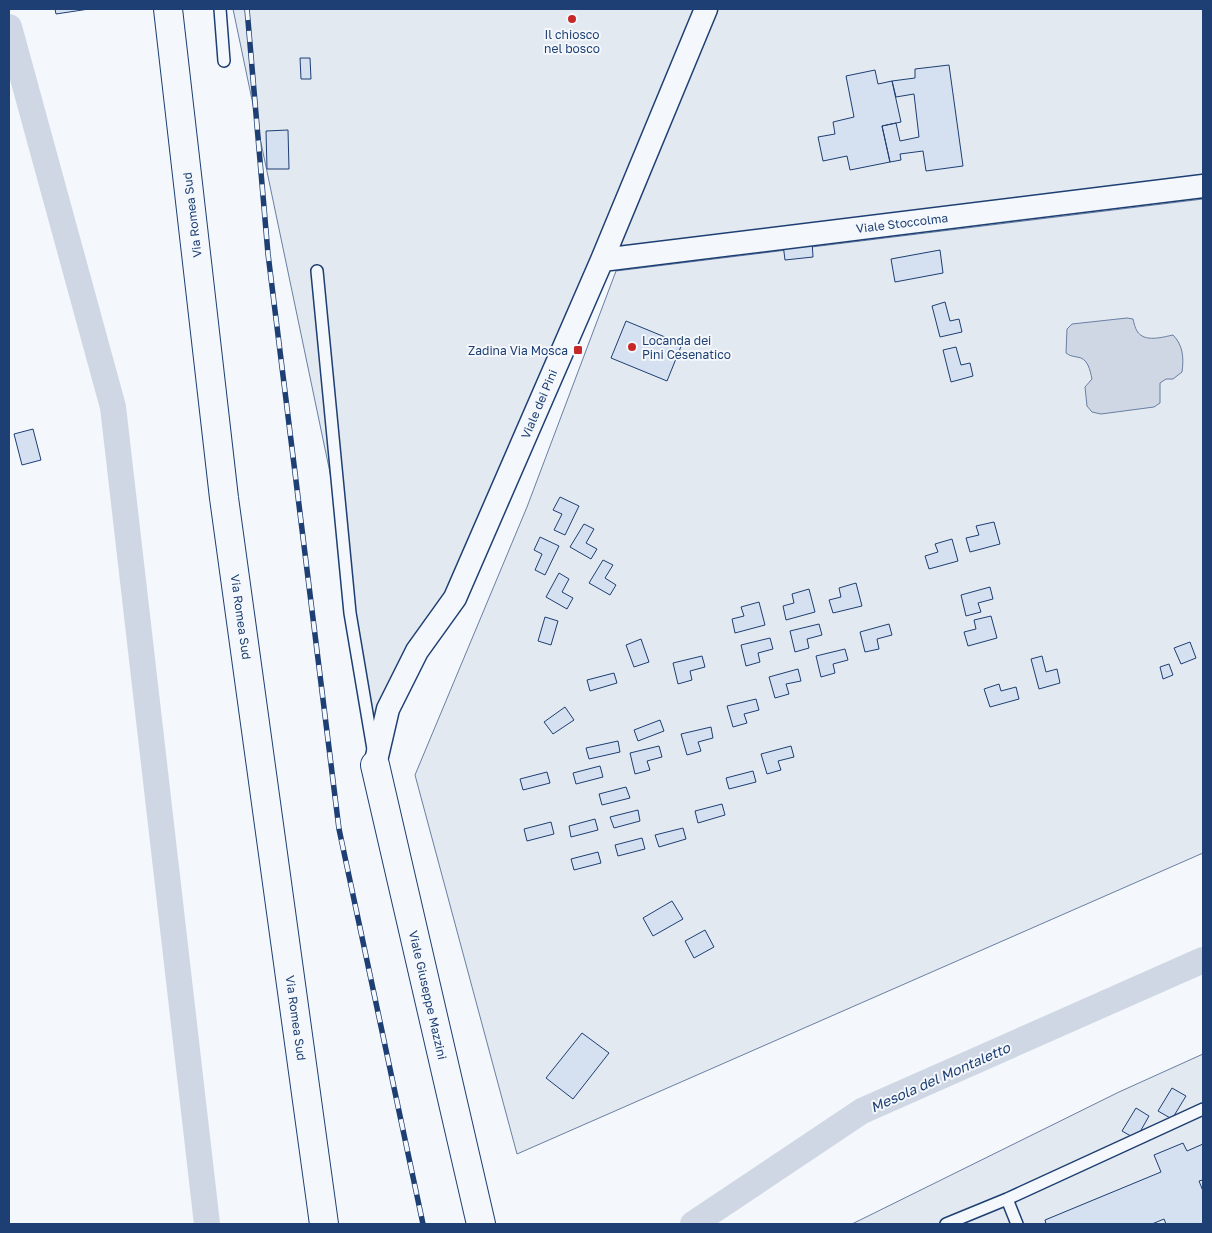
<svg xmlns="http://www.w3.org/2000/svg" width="1212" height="1233" font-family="'Golos Text',sans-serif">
  <rect width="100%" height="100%" fill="#f4f7fb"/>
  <!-- green -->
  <path fill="#e3e9f0" stroke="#687fa3" d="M233,9h970v184l-601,67 -227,505 -33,-235z
    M1203,199v654l-686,301 -102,-379 112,-268 89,-236z
    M1203,1054v170h-351l267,-132z"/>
  <!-- water -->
  <path fill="#cfd7e4" stroke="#687fa3" d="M1127,318l6,1c1,4 2,9 4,12 7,12 26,6 36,4 10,10 11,23 9,37l-9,7h-7l-6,4v20l-6,4 -53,7 -9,-2 -5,-6 -2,-19 7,-8c-2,-9 -4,-21 -15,-22 -5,-1 -7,-1 -11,-4l1,-24 5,-5z"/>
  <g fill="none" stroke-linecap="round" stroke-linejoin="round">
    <!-- canal -->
    <path stroke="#cfd7e4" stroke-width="26" d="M9,27l104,380 94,817
      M693,1224l169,-113 341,-151"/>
  </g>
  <!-- building -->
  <path fill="#d5e0f0" stroke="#1d3f73" d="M55,9h34l-33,5z
    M300,58h10l1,21h-10z
    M949,65l14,101 -37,5 -3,-20 -23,3 1,6 -11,2 -8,-36 14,-3 4,18 19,-4 -5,-43 -18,3 -4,-16 23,-3v-9z
    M875,70l3,14 14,-3 9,41 -19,4 8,36 -40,8 -3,-14 -24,5 -5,-24 17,-3 -2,-12 21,-5 -8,-41z
    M288,130l1,39h-22l-1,-38z
    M812,241l1,16 -28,3 -2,-16z
    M940,250l3,23 -48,9 -4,-23z
    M945,302l5,19 9,-2 3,13 -22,5 -8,-31z
    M626,321l56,23 -15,37 -56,-23z
    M956,347l5,18 9,-2 3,13 -22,6 -8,-32z
    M33,429l8,31 -19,5 -8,-31z
    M560,497l19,9 -14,29 -11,-5 8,-16 -9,-4z
    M994,522l6,22 -30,8 -4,-14 13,-3 -3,-9z
    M584,524l10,5 -8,14 11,6 -6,10 -21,-12z
    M540,537l19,9 -14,29 -10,-5 7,-16 -8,-4z
    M952,539l6,22 -29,8 -4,-13 13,-4 -3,-8z
    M603,560l10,5 -8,13 11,7 -6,10 -21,-12z
    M559,573l10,6 -7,13 11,6 -6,11 -21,-12z
    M856,583l6,23 -29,7 -4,-13 12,-3 -2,-9z
    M990,587l3,12 -15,4 3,9 -15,4 -5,-21z
    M809,589l6,23 -29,8 -3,-14 11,-3 -2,-9z
    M759,602l6,23 -30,8 -3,-14 12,-3 -3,-9z
    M991,616l6,22 -29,8 -4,-14 12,-3 -2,-9z
    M545,617l13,4 -7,24 -13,-4z
    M819,624l3,11 -15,4 2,9 -14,4 -5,-21z
    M889,624l3,11 -15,4 2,10 -14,3 -5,-20z
    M770,638l3,11 -15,4 2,9 -14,4 -5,-21z
    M641,639l8,23 -15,5 -8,-22z
    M1190,642l6,16 -15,6 -7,-16z
    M845,649l3,11 -15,4 2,9 -14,4 -5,-21z
    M702,656l3,11 -15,4 2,9 -14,4 -5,-21z
    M1042,656l4,16 11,-3 3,14 -21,6 -8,-30z
    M1169,664l4,11 -10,4 -3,-12z
    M798,669l3,12 -15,3 3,10 -14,4 -6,-21z
    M614,673l3,10 -27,8 -3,-11z
    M999,684l2,7 15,-4 3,12 -29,8 -6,-18z
    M756,699l3,11 -15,4 3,9 -14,4 -6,-21z
    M565,707l9,13 -21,14 -9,-12z
    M660,720l4,11 -26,10 -4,-11z
    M711,727l2,11 -15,4 3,9 -14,4 -6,-21z
    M618,741l2,11 -31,7 -3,-11z
    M659,746l3,11 -15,4 3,9 -15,4 -5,-21z
    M791,746l3,11 -16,4 3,9 -14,4 -6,-20z
    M600,766l3,11 -27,7 -3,-11z
    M753,771l3,11 -27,7 -3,-11z
    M547,772l3,11 -27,7 -3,-11z
    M626,787l4,11 -28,7 -3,-11z
    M722,804l3,11 -27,8 -3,-12z
    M638,810l2,11 -26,7 -4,-11z
    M595,819l3,11 -27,7 -2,-11z
    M551,822l3,12 -27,7 -3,-12z
    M683,828l3,11 -27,8 -4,-12z
    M642,838l3,11 -27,7 -3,-11z
    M598,852l3,11 -27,7 -3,-11z
    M672,901l11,18 -30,17 -10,-18z
    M705,930l9,17 -20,11 -9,-17z
    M582,1033l27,20 -36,46 -27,-21z
    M1172,1088l14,8 -14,23 -14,-8z
    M1136,1108l13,8 -13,23 -14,-8z
    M1183,1143l4,8 16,-7v36l-4,1 4,10v33h-37l-2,-5 -12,5h-106l-1,-4 116,-48 -7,-17z"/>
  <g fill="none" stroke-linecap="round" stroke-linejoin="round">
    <defs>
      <path id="lane" d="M220,9l4,52
        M317,271l33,342 23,136
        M1007,1199l10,25
        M946,1224l61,-25 196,-90"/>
      <path id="street" d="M602,260l601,-74
        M375,765l13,-56 29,-58 38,-53 147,-338 104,-251"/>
      <path id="secondary" d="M375,765l106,459"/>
      <path id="primary" d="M168,9l56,489 100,726"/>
    </defs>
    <!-- lane casing -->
    <use href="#lane" stroke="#1d3f73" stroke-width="14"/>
    <!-- street casing -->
    <use href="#street" stroke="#1d3f73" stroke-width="25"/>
    <!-- secondary casing -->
    <use href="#secondary" stroke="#1d3f73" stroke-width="30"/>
    <!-- primary casing -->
    <use href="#primary" stroke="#1d3f73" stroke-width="30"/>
    <!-- lane -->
    <use href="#lane" stroke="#f4f7fb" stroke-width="11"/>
    <!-- street -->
    <use href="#street" stroke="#f4f7fb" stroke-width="22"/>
    <!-- secondary -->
    <use href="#secondary" stroke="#f4f7fb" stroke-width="28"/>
    <!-- primary -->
    <use href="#primary" stroke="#f4f7fb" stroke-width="28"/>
    <defs>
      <path id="rail" d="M247,9l21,245 71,575 84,395"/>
    </defs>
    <!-- rail casing -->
    <use href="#rail" stroke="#1d3f73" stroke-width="5.5"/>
    <!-- rail -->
    <use href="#rail" stroke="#f4f7fb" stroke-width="4" stroke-dasharray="11" stroke-linecap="butt"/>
  </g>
  <!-- markers -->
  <g fill="#c62828" stroke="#f4f7fb" stroke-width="2">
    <circle cx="572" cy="19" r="5"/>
    <circle cx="632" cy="347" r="5"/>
    <rect x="573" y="345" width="10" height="10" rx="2.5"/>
  </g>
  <g text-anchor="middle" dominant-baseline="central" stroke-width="4" stroke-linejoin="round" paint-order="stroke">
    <!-- poi labels -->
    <g font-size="12" fill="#1d3f73" stroke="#f4f7fb">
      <text x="572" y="34">Il chiosco<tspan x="572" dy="14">nel bosco</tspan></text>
      <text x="642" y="340" text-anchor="start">Locanda dei<tspan x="642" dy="14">Pini Cesenatico</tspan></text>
      <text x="568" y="350" text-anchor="end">Zadina Via Mosca</text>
    </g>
    <!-- street labels -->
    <g font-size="12" fill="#1d3f73" stroke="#f4f7fb">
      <text transform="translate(192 215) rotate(-97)">Via Romea Sud</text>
      <text transform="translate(902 223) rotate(-7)">Viale Stoccolma</text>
      <text transform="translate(539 404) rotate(-67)">Viale dei Pini</text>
      <text transform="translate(241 617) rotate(82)">Via Romea Sud</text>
      <text transform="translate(428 995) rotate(77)">Viale Giuseppe Mazzini</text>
      <text transform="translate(296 1018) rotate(82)">Via Romea Sud</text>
    </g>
    <!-- water labels -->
    <g font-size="14" font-style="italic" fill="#1d3f73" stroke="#f4f7fb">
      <text transform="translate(940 1077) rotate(-24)">Mesola del Montaletto</text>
    </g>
  </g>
  <!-- border -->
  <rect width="1212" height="1233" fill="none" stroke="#1d3f73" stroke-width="20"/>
</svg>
